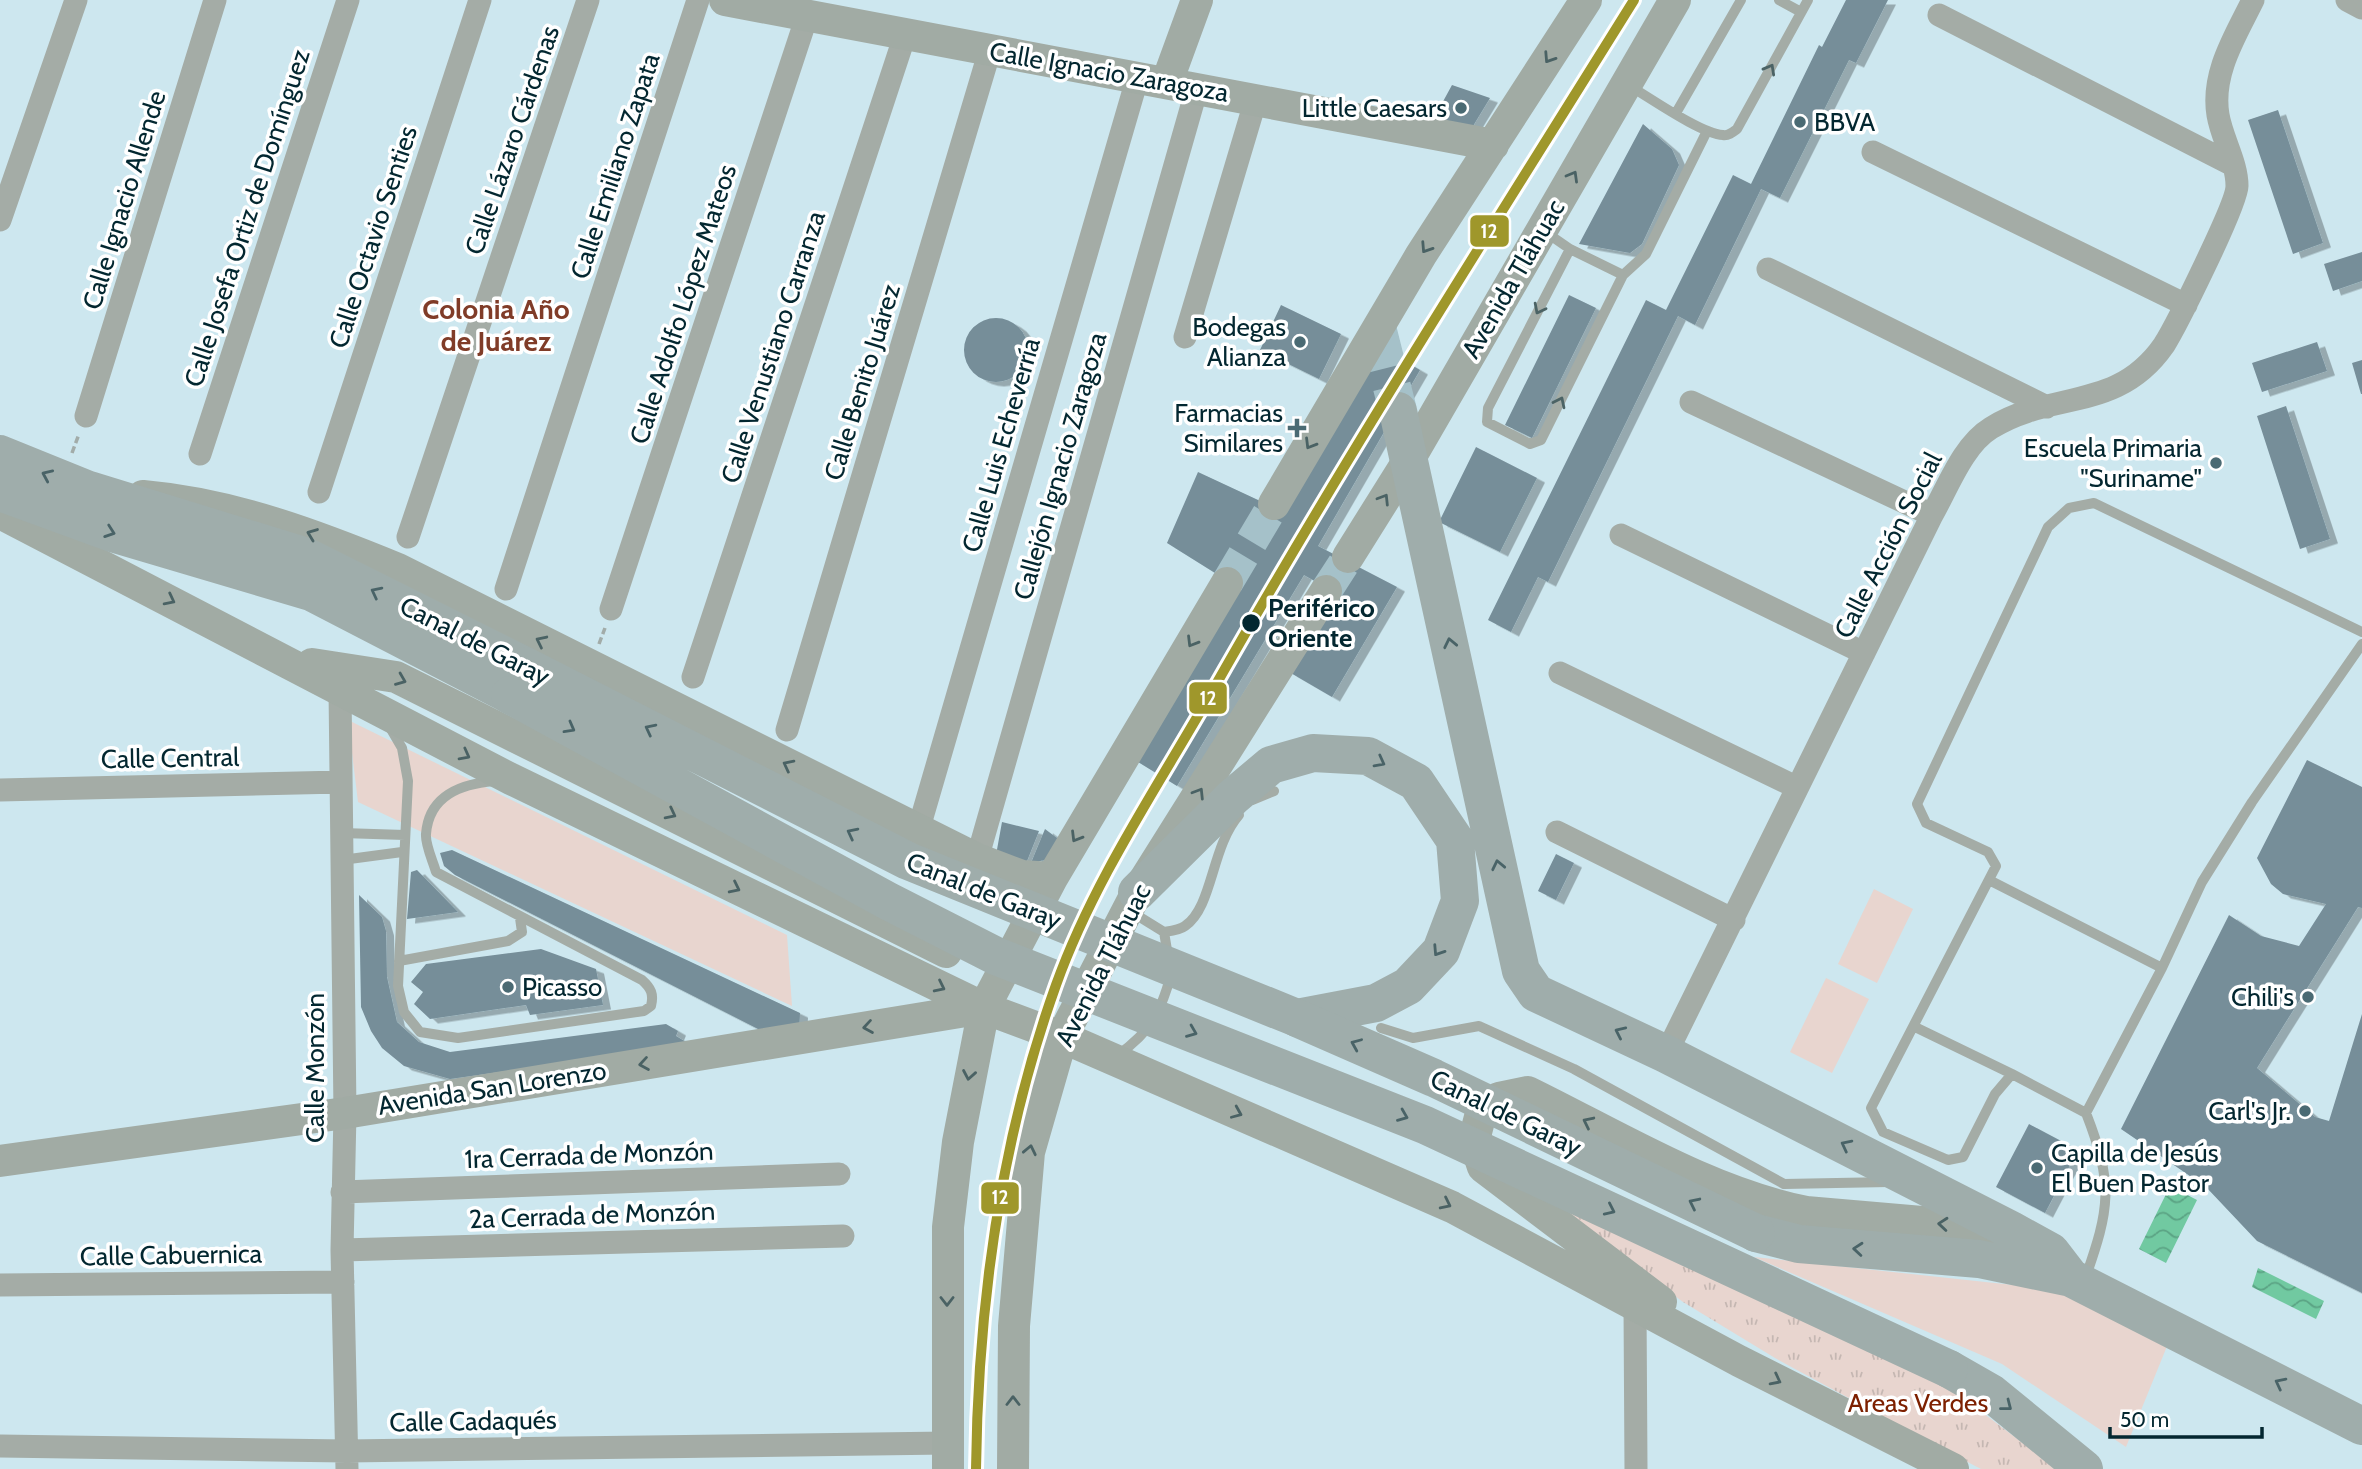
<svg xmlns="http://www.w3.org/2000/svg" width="2362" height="1469" font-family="Cabin,sans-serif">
  <defs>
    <pattern id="park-tufts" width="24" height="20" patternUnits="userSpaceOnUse" patternTransform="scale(1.75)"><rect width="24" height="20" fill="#e8d5cf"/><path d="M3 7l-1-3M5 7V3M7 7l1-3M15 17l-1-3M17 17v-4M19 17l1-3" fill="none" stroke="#c5b7b2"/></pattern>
    <pattern id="water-waves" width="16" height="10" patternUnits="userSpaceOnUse" patternTransform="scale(1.75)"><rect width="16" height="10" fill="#71c9a1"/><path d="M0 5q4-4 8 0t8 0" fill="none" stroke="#5ba384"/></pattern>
    <filter id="shadow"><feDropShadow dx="8" dy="4.5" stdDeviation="0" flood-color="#0004"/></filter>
  </defs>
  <rect width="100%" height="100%" fill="#cde7ef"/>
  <!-- grass -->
  <path fill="#e8d5cf" d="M348,720l439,215 5,71 -434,-204z
    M1874,889l39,20 -36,74 -39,-19z
    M1826,978l43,21 -37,74 -42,-21z
    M1754,1257l314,34 104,43 -46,113 -124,-83z"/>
  <!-- park -->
  <path fill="url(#park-tufts)" d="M1519,1179l427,206 111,84h-76l-27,-14 -179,-97 -92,-56z"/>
  <!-- water -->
  <path fill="url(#water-waves)" d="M2170,1186l27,14 -31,63 -27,-14z
    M2258,1268l66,33 -8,18 -64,-32z"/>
  <!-- building -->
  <path fill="#768e99" filter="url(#shadow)" d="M1846,0h42l-32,63 -7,-3 -69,138 -19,-9 -66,136 -17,-9 -130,266 -10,-5 -27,55 -23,-12 158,-320 20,10 67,-135 18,9 68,-139 3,2z
    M1452,85l38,13 -17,28 -39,-8z
    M2278,110l45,133 -30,11 -45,-134z
    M1643,124l29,25 7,16 -37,79 -12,9 -51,-9z
    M2362,252v29l-29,10 -9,-27z
    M1569,295l27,13 -64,130 -27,-13z
    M1281,305l60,29 -22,45 -59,-29z
    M964 350a32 32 0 1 1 64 0a32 32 0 1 1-64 0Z
    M2317,342l10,29 -65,21 -10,-29z
    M1375,344l45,26 -102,176 79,41 -65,110 -43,-25 45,-80 -30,-17 -127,211 -47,-29 101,-174 -64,-40 31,-71 77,36z
    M2362,360v34h-1l-9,-31z
    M2286,406l44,133 -30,10 -43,-133z
    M1476,447l61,31 -37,74 -61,-30z
    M2307,760l55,27v121l-4,-1 -101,161 58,49 14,4 33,-107v279l-105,-52 -51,-54 -85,-58 108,-214 32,21 38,10 27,-42 -43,-10 -12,-10 -14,-26z
    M1002,822l37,9 -14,35 -29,-11z
    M1045,829l16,12 -16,19 -14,3z
    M452,850l348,163 -1,19 -27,4 -317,-161 -11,-9 -4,-13z
    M1556,854l18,9 -18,37 -18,-9z
    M417,870l41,42 -51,7 4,-47z
    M359,895l23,22 4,14 1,46 10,45 22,20 31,10 216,-28 12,7 -2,5 10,6v4l-236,33 -46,-13 -22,-18 -11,-17 -10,-24z
    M541,949l55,20 7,36 -73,10 -4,-10 -96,14 -16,-15 9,-12 -12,-10 15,-18z
    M2029,1124l49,26 -33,63 -49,-26z"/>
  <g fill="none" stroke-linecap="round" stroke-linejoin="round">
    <!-- secondary-tunnel -->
    <path stroke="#a5c1c9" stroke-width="32" stroke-dasharray="32 16" stroke-linecap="butt" d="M1227,583l47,-79
      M1326,591l22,-34"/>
    <!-- highway-tunnel -->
    <path stroke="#a5c1c9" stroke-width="38" stroke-dasharray="38 19" stroke-linecap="butt" d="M1378,331l20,80"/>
    <!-- path -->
    <path stroke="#a2aca9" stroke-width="3.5" stroke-dasharray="7 3.5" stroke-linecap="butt" d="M72,453l7,-19
      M599,644l6,-16"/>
    <!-- lane -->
    <path stroke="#a4aca6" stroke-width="10" d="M1779,0l22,12
      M1628,85c21,12 73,49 95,50 5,1 10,-3 14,-6l71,-129
      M1676,113l65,-113
      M1544,231l26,18 53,26
      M1570,249l-82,159 -1,14 43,22 11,-4 82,-165 23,-21 61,-123
      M388,724l14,24 6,33 -10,205 6,26 16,20 38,6 186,-27 7,-5c3,-12 0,-18 -9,-26l-206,-108c-3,-11 -11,-27 -10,-38 3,-39 35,-50 68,-53
      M1252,800l22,-9
      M342,833l63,2
      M342,860l60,-8
      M1989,880l173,88
      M1130,911l34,21 4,24
      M1164,932c7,-1 16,-2 21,-6 28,-19 26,-79 54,-111
      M399,961l109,-20 14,-9 -2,-14
      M1915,1027l97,47
      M1381,1028l32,10 66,-12 95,43 210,115 105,-2
      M1118,1055c33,-24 42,-41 53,-80
      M2086,1113l-74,-39 -17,20 -32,63 -15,3 -65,-28 -12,-24 125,-242 -8,-14 -62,-29 -9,-19 131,-277 21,-19 25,-5 268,129
      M2085,1279c25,-71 29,-94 1,-166l76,-145 40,-86 50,-80 110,-158"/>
    <!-- street -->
    <path stroke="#a4aca6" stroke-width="23" d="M2347,0l15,8
      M1939,15l294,150
      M1873,152l313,153
      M0,220l76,-220
      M1768,269l279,138
      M1185,337l71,-238
      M1691,402l241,113
      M86,416l129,-416
      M200,454l148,-454
      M319,492l161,-492
      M1621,535l243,118
      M408,537l180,-537
      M506,589l192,-589
      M611,609l196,-593
      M1560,673l236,114
      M693,677l212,-642
      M345,679l-5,10 5,424 -3,137 5,219
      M787,730l203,-680
      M0,790l341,-8
      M918,831l220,-755
      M1557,832l177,88
      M977,859l220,-771
      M1666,1054l266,-539c16,-28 31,-70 59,-87 60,-38 126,-15 173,-83 12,-19 73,-141 73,-159 0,-24 -15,-47 -19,-71 -7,-42 18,-80 35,-115
      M342,1192l497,-18
      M342,1250l501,-14
      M0,1285l343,-3
      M1635,1306l1,163
      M0,1446l347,5 600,-8"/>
    <!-- secondary -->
    <path stroke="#a1aba4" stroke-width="32" d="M725,0l768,145
      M1167,82l30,-82
      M143,496c90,8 172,39 255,73l579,290 45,17 30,2
      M1274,504l147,-249 165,-255
      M0,513l511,266 473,229 78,29 390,170 287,154 214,108
      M1348,557l62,-99 265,-458
      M312,664l84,13 550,275
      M0,1161l345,-48 639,-105
      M1661,1302l-178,-135 -9,-27 6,-23 19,-19 29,-6c90,44 180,100 278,120l197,17
      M948,1469v-242l10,-85 26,-134 68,-130 175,-295
      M1013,1469l1,-143 15,-174 33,-115 75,-145 189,-301"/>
    <!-- highway -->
    <path stroke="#9fadab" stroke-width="38" d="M1398,411l123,560 15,22 130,61 345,176 40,22 20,26
      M0,454l89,36 218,67 218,109
      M0,492l112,41 199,59 199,103
      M1137,892l96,-95 38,-32 42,-12 55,3 48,26 39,58 5,61 -19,50 -33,35 -32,17 -79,15
      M1756,1233l43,11 180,15 92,19 291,148
      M1949,1369l42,24 93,76"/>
    <!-- highway-bridge -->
    <path stroke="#9fadab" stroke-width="38" d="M525,666l383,195 389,157 137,60 322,155
      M510,695l378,206 108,55 429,169 524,244"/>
    <defs>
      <path id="metro-1" d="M976,1469c2,-165 24,-328 80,-484 38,-106 103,-200 158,-297 133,-234 278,-460 420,-688"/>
    </defs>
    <!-- metro-1 casing -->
    <use href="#metro-1" stroke="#fff" stroke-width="16"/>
    <!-- metro-1 -->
    <use href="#metro-1" stroke="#9f972b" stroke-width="10"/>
  </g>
  <!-- one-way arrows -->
  <defs><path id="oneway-chevron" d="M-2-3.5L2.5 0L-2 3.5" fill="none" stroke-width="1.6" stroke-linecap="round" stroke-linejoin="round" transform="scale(1.75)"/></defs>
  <g stroke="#4a6264">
    <use href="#oneway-chevron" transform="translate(1549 58) rotate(123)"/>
    <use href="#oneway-chevron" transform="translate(1573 176) rotate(-60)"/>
    <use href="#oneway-chevron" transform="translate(1426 248) rotate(123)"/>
    <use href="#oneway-chevron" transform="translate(1310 444) rotate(121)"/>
    <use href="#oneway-chevron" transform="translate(1384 499) rotate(-58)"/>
    <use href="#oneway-chevron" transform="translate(312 534) rotate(-159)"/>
    <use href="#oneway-chevron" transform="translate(170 600) rotate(27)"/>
    <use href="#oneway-chevron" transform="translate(541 641) rotate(-154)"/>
    <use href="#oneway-chevron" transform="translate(1192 642) rotate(121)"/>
    <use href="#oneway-chevron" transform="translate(401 680) rotate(22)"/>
    <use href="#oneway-chevron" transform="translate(465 755) rotate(28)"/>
    <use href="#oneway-chevron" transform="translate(788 765) rotate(-153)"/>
    <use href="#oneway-chevron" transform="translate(1199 793) rotate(-58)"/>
    <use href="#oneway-chevron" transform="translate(671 814) rotate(27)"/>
    <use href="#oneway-chevron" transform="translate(1076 837) rotate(121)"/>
    <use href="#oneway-chevron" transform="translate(735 888) rotate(26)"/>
    <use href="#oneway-chevron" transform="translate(940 987) rotate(26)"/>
    <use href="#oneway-chevron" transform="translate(868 1027) rotate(171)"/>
    <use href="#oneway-chevron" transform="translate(644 1064) rotate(171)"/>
    <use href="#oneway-chevron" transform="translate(969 1075) rotate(100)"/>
    <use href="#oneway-chevron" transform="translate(1237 1113) rotate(23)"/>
    <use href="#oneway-chevron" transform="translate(1588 1122) rotate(-154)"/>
    <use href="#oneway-chevron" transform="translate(1030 1150) rotate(-78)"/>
    <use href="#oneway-chevron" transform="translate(1446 1204) rotate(26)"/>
    <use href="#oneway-chevron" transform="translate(1943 1224) rotate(-175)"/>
    <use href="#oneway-chevron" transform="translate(947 1301) rotate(90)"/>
    <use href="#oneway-chevron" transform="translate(1776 1380) rotate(27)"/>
    <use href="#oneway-chevron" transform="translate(1013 1401) rotate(-90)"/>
  </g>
  <g stroke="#4b6365">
    <use href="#oneway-chevron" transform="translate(1770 69) rotate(-61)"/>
    <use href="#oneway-chevron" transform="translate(1539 309) rotate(117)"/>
    <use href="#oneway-chevron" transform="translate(1560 402) rotate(-64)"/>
  </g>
  <g stroke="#496367">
    <use href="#oneway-chevron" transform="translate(47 475) rotate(-156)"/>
    <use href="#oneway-chevron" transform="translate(110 532) rotate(19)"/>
    <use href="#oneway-chevron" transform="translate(376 592) rotate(-153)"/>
    <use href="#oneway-chevron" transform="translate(1450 643) rotate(-102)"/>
    <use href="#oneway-chevron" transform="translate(570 728) rotate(29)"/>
    <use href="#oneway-chevron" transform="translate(650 729) rotate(-153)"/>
    <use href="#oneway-chevron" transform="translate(1380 762) rotate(28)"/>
    <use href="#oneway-chevron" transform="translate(852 833) rotate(-153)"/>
    <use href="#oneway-chevron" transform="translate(1498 865) rotate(-102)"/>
    <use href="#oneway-chevron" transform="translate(1438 951) rotate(123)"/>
    <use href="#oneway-chevron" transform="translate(1192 1032) rotate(22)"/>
    <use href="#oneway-chevron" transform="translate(1620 1032) rotate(-155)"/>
    <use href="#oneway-chevron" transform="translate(1356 1044) rotate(-157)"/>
    <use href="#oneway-chevron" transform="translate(1403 1116) rotate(22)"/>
    <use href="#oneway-chevron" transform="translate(1846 1145) rotate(-153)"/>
    <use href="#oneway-chevron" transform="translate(1694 1203) rotate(-154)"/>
    <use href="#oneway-chevron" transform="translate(1610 1210) rotate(25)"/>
    <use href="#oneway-chevron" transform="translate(1858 1249) rotate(-175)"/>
    <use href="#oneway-chevron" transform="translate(2280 1383) rotate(-153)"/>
    <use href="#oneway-chevron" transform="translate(2007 1406) rotate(38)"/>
  </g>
  <!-- markers -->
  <g fill="#4a6a73" stroke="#fff" stroke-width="2.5">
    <circle cx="1461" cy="108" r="7"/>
    <circle cx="1800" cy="122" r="7"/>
    <circle cx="1300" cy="342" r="7"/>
    <path d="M1293.5 417.5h7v7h7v7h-7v7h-7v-7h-7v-7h7z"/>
    <circle cx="2216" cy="463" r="7"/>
    <circle cx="508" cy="987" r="7"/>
    <circle cx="2308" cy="997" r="7"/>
    <circle cx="2305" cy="1111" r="7"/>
    <circle cx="2037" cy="1168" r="7"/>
  </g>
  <circle fill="#032730" stroke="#fff" stroke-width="2.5" cx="1251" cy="623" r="10"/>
  <g text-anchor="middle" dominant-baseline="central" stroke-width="7" stroke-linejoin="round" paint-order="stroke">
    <!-- street labels -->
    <g font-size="26" fill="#032730" stroke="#fff">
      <text transform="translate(1109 72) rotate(10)">Calle Ignacio Zaragoza</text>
      <text transform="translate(512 140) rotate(-71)">Calle Lázaro Cárdenas</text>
      <text transform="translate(615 166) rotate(-72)">Calle Emiliano Zapata</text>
      <text transform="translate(124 200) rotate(-73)">Calle Ignacio Allende</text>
      <text transform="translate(247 218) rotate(-72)">Calle Josefa Ortiz de Domínguez</text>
      <text transform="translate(373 237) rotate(-72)">Calle Octavio Senties</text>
      <text transform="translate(1513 279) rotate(-60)">Avenida Tláhuac</text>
      <text transform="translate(683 304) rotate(-72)">Calle Adolfo López Mateos</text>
      <text transform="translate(773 347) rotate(-72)">Calle Venustiano Carranza</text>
      <text transform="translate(862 382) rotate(-73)">Calle Benito Juárez</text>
      <text transform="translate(1001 445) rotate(-74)">Calle Luis Echeverría</text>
      <text transform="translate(1060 466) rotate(-74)">Callejón Ignacio Zaragoza</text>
      <text transform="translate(1888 545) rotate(-63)">Calle Acción Social</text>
      <text transform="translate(475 641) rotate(27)">Canal de Garay</text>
      <text transform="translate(170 758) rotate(-1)">Calle Central</text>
      <text transform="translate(984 891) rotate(22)">Canal de Garay</text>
      <text transform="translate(1103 965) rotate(-63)">Avenida Tláhuac</text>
      <text transform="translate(315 1068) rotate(-90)">Calle Monzón</text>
      <text transform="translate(492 1088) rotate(-9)">Avenida San Lorenzo</text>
      <text transform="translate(1506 1113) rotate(26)">Canal de Garay</text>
      <text transform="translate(589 1155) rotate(-2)">1ra Cerrada de Monzón</text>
      <text transform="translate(592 1215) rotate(-2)">2a Cerrada de Monzón</text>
      <text transform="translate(171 1255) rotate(-1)">Calle Cabuernica</text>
      <text transform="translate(473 1421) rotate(-1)">Calle Cadaqués</text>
    </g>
    <!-- poi labels -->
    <g font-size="26" fill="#032730" stroke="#fff" text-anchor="end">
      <text x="1447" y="108">Little Caesars</text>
      <text x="1814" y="122" text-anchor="start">BBVA</text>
      <text x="1286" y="327">Bodegas<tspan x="1286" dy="30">Alianza</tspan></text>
      <text x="1283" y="413">Farmacias<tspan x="1283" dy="30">Similares</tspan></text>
      <text x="2202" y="448">Escuela Primaria<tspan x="2202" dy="30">"Suriname"</tspan></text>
      <text x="522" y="987" text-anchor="start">Picasso</text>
      <text x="2294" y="997">Chili's</text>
      <text x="2291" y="1111">Carl's Jr.</text>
      <text x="2051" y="1153" text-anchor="start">Capilla de Jesús<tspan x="2051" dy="30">El Buen Pastor</tspan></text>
    </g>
    <!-- stop labels -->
    <g font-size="26" font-weight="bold" fill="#032730" stroke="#fff" text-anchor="start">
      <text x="1268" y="608">Periférico<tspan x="1268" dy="30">Oriente</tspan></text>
    </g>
    <!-- park labels -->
    <g font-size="26" fill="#7d2000" stroke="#fff">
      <text x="1918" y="1403">Areas Verdes</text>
    </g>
    <!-- neighbourhood labels -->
    <g font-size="28" font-weight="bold" fill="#803c28" stroke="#fff">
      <text x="496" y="309">Colonia Año<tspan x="496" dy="32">de Juárez</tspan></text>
    </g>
  </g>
  <g stroke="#fff" stroke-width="2.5">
    <rect x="1469" y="214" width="41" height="34" rx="7" fill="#9f972b"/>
    <rect x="1188" y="681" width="40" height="34" rx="7" fill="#9f972b"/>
    <rect x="980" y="1181" width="40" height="34" rx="7" fill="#9f972b"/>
  </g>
  <g font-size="19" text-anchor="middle" font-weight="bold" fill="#fff">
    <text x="1489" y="238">12</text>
    <text x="1208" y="705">12</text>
    <text x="1000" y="1204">12</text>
  </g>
  <!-- scale -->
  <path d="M2110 1427v10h152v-10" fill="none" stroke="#032730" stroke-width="3.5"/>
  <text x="2120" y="1427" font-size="21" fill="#032730" stroke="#ffffff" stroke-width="5" paint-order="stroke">50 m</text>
</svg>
